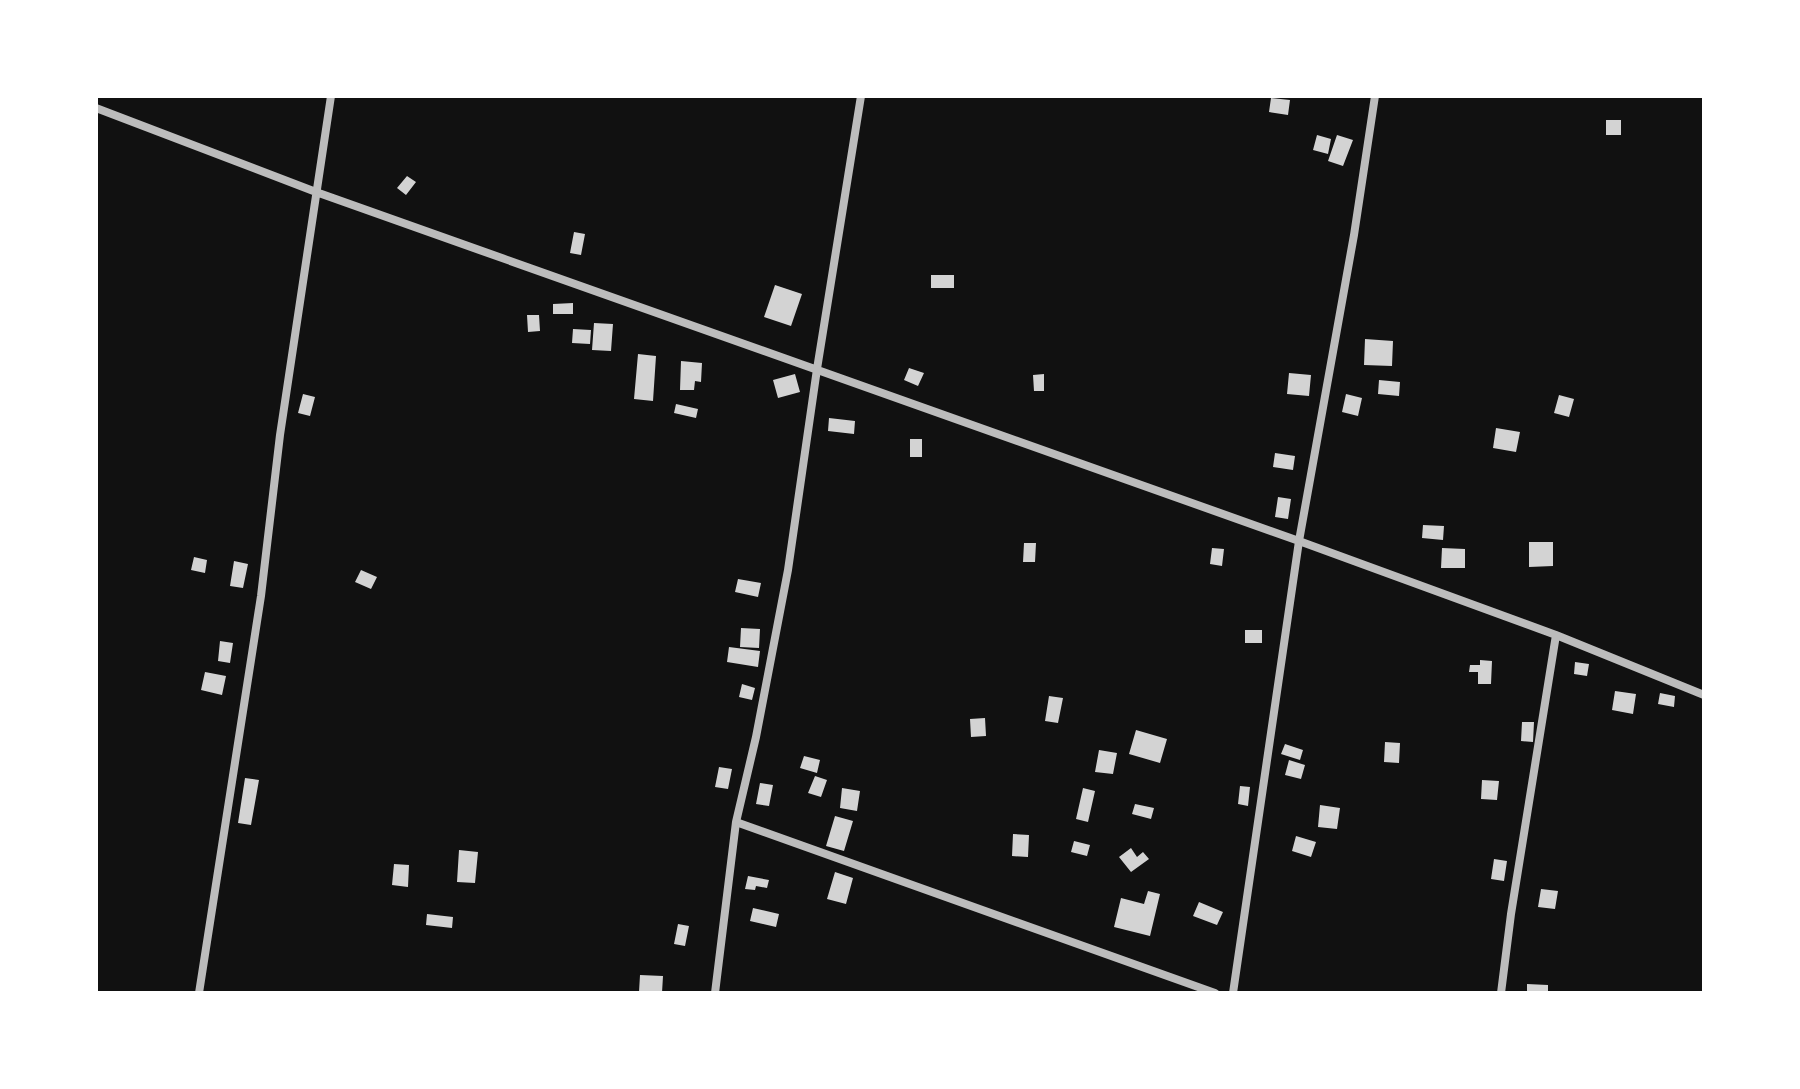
<svg xmlns="http://www.w3.org/2000/svg" width="1800" height="1089" font-family="Arial,sans-serif">
  <rect width="100%" height="100%" fill="#111"/>
  <!-- building -->
  <path fill="#d3d3d3" d="M1271,98l19,2 -2,15 -19,-3z
    M1606,120h15v15h-15z
    M1317,135l14,4 -3,15 -15,-4z
    M1337,135l16,5 -10,26 -15,-5z
    M407,176l9,6 -10,13 -9,-7z
    M574,232l11,2 -4,21 -11,-2z
    M931,275h23v13h-23z
    M775,285l27,9 -11,32 -27,-9z
    M573,303v11h-20v-10z
    M527,315h12l1,16 -12,1z
    M594,323l19,1 -2,27 -19,-1z
    M573,329l18,1 -1,14 -18,-1z
    M1365,339l28,2 -1,25 -28,-1z
    M638,354l18,2 -3,45 -19,-2z
    M681,361l21,2 -1,19 -6,-1 -1,9h-14z
    M909,368l15,5 -6,13 -14,-6z
    M1289,373l22,2 -2,21 -22,-2z
    M795,374l5,18 -22,6 -5,-18z
    M1044,374v17h-10l-1,-16z
    M1379,380l21,2 -1,14 -21,-2z
    M303,394l12,3 -5,19 -12,-3z
    M1346,394l16,4 -4,18 -16,-4z
    M1559,395l15,4 -5,18 -15,-4z
    M676,404l22,5 -2,9 -22,-5z
    M829,418l26,3 -1,13 -26,-3z
    M1496,428l24,4 -4,20 -23,-4z
    M910,439h12v18h-12z
    M1275,453l20,3 -2,14 -20,-3z
    M1278,497l13,2 -3,20 -13,-2z
    M1423,525l21,1 -1,14 -21,-2z
    M1529,542h24v24l-24,1z
    M1024,543h12l-1,19h-12z
    M1212,548l12,1 -2,17 -12,-2z
    M1442,548l23,1v19h-24z
    M194,557l13,3 -2,13 -14,-3z
    M234,561l14,3 -5,24 -13,-2z
    M361,570l16,7 -6,12 -16,-7z
    M738,579l23,4 -3,14 -23,-5z
    M741,628l19,1 -1,19 -19,-1z
    M1245,630h17v13h-17z
    M220,641l13,2 -3,20 -12,-2z
    M729,647l31,4 -2,16 -31,-5z
    M1480,660l12,1 -1,23h-13v-12h-9l1,-7h10z
    M1575,662l14,2 -2,12 -13,-2z
    M205,672l21,4 -4,19 -21,-5z
    M742,684l13,4 -3,12 -13,-3z
    M1615,691l21,3 -3,20 -21,-4z
    M1660,693l15,3 -1,11 -16,-3z
    M1049,696l14,2 -5,25 -13,-2z
    M985,718l1,18 -15,1 -1,-18z
    M1522,722h12l-1,20 -12,-1z
    M1136,730l31,9 -7,24 -31,-9z
    M1385,742l15,1 -1,20 -15,-1z
    M1285,744l18,6 -3,10 -19,-6z
    M1099,750l18,3 -4,21 -18,-2z
    M804,756l16,4 -3,13 -17,-5z
    M1289,760l16,5 -4,14 -16,-4z
    M719,767l13,2 -4,20 -13,-2z
    M815,776l12,4 -6,17 -13,-4z
    M245,778l14,2 -8,45 -13,-2z
    M1482,780l17,1 -2,19 -16,-1z
    M760,783l13,2 -4,21 -13,-2z
    M1240,786l10,1 -2,19 -10,-2z
    M842,788l18,3 -3,20 -17,-3z
    M1083,788l12,3 -7,31 -12,-3z
    M1135,804l19,4 -3,11 -19,-5z
    M1320,805l20,3 -3,21 -19,-2z
    M835,816l18,5 -9,30 -18,-5z
    M1013,834l16,1 -1,22 -16,-1z
    M1296,836l20,6 -5,15 -19,-6z
    M1074,841l16,4 -3,11 -16,-4z
    M1131,848l6,9 6,-5 6,7 -18,13 -12,-15z
    M459,850l19,2 -3,31 -18,-1z
    M1494,859l13,2 -3,20 -13,-2z
    M394,864l15,1 -1,22 -16,-2z
    M835,872l18,6 -7,26 -19,-5z
    M748,876l21,4 -2,8 -11,-2 -1,4 -10,-1z
    M1541,889l17,2 -3,18 -17,-2z
    M1148,891l12,3 -10,42 -36,-9 7,-29 23,6z
    M1199,902l24,10 -6,13 -24,-9z
    M753,908l26,6 -3,13 -26,-6z
    M427,914l26,3 -1,11 -26,-3z
    M678,924l11,2 -4,20 -11,-2z
    M640,975l23,1 -1,17 -23,-1z
    M1527,984l21,1v8h-21z"/>
  <g fill="none" stroke-linecap="round" stroke-linejoin="round">
    <!-- minor -->
    <path stroke="#bcbcbc" stroke-width="8" d="M96,108l220,84 983,349 257,94 148,60
      M736,822l479,171
      M199,993l62,-397 19,-161 51,-339
      M715,993l21,-171 20,-85 32,-167 29,-201 44,-273
      M1233,993l66,-452 55,-306 21,-139
      M1501,993l10,-79 45,-279"/>
  </g>
  <!-- border -->
  <rect width="1800" height="1089" fill="none" stroke="#ffffff" stroke-width="196"/>
</svg>
